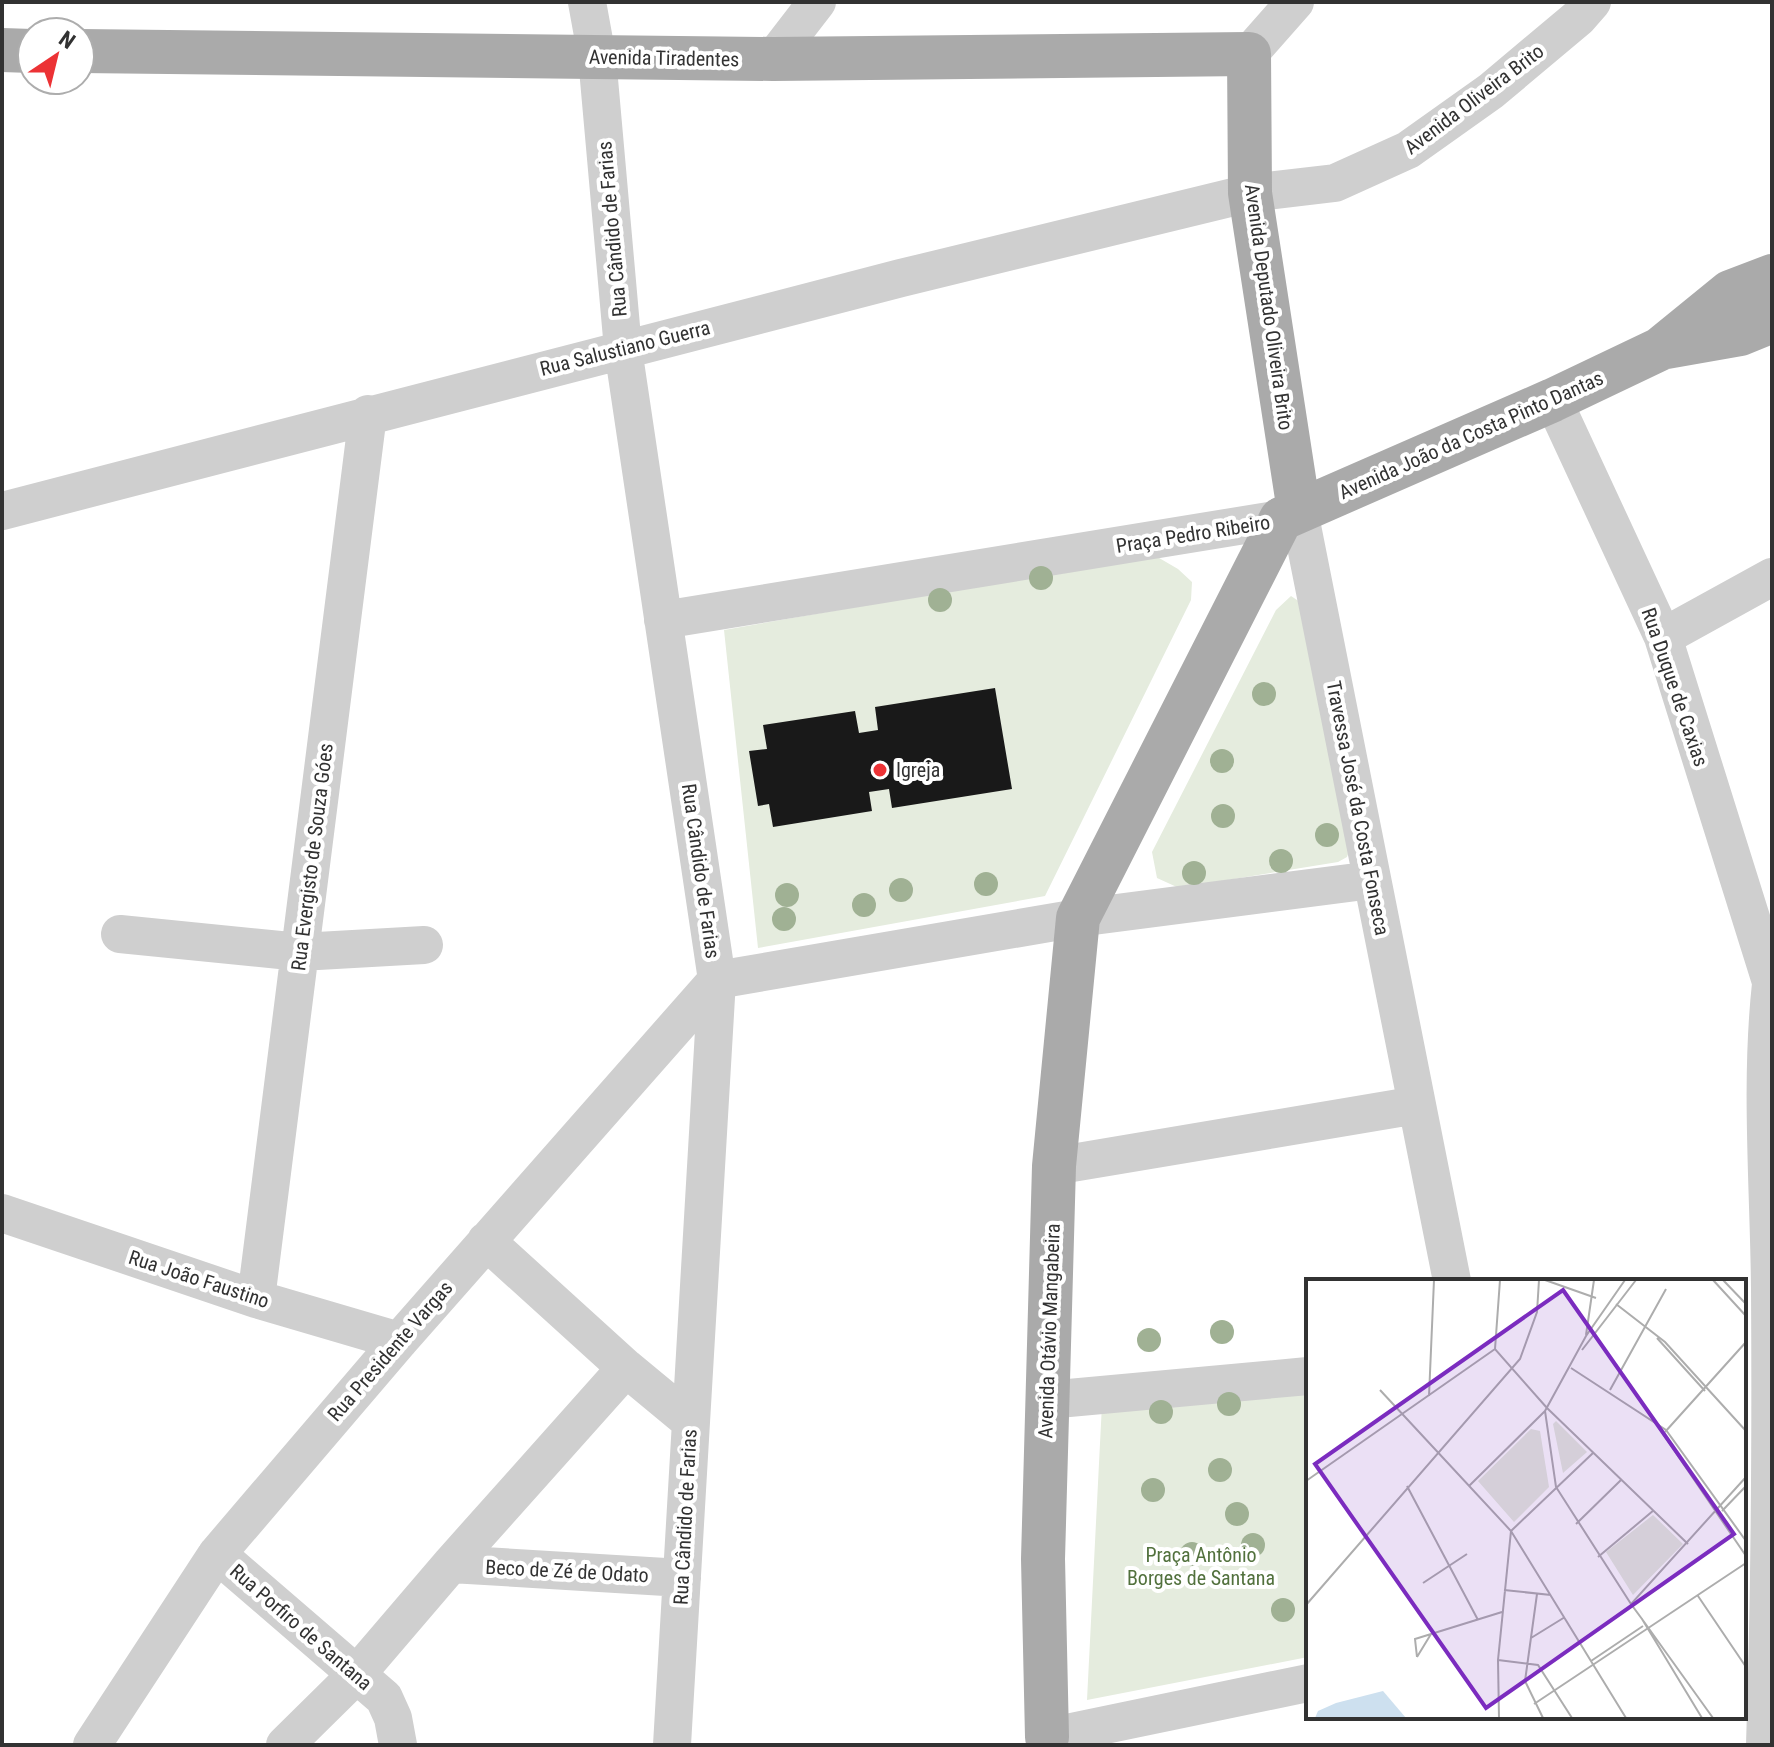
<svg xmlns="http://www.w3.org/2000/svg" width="1774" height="1747" font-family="'Roboto Condensed',sans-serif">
  <rect width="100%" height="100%" fill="#fff"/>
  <!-- green -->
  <path fill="#e5ecde" d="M1154,555l24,14 14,13 -1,18 -146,296 -287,52 -34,-318z
    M1291,596l9,6 53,237 -6,18 -9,5 -159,26 -22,-10 -5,-26 124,-242z
    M1308,1392v265l-221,43 15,-296z"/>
  <!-- building -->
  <path fill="#191919" d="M995,688l17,101 -120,19 -3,-19 -20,3 3,19 -99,16 -4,-23 -11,2 -9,-55 18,-2 -4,-24 92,-14 4,22 19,-3 -3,-23z"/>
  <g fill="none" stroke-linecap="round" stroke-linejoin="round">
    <!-- minor -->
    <path stroke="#cfcfcf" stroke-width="38" d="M587,2l10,55 26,292 94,631 -45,765
      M1249,54l46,-52
      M773,59l44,-57
      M1553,400l110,237 109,348
      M2,511l899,-233 349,-85 85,-10 73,-33 83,-59 87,-73 14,-16
      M1299,511l153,770
      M663,620l618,-101
      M1663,637l109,-60
      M120,934l180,18 124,-7
      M1054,1166l363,-61
      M2,1213l254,86 143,42
      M486,1241l140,127 64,53
      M256,1299l112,-885
      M1047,1400l261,-24
      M217,1554l167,144 9,20 5,27
      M451,1564l231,14
      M92,1745l125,-191 182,-213 318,-361 361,-62 294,-38
      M285,1745l71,-70 95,-111 175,-196
      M1047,1745v-8l261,-54
      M1765,1745c5,-152 6,-305 5,-457 -1,-101 -10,-203 1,-304"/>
    <!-- major -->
    <path stroke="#aaa" stroke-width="44" d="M2,50l30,1
      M80,51l693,8 476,-5 1,139 49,318
      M1666,347l74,-13 32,-13
      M1047,1737l-4,-178 11,-393 24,-248 203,-399 272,-119 107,-51 70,-57 42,-16"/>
  </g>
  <!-- trees -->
  <g fill="#a0b194">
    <circle cx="1041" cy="578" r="12"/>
    <circle cx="940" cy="600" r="12"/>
    <circle cx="1264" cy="694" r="12"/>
    <circle cx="1222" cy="761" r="12"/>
    <circle cx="1223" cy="816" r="12"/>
    <circle cx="1327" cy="835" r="12"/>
    <circle cx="1281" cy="861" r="12"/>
    <circle cx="1194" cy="873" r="12"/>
    <circle cx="986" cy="884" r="12"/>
    <circle cx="901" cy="890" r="12"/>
    <circle cx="787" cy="895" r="12"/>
    <circle cx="864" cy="905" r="12"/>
    <circle cx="784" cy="919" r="12"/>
    <circle cx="1222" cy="1332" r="12"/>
    <circle cx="1149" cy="1340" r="12"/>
    <circle cx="1229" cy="1404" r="12"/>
    <circle cx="1161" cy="1412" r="12"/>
    <circle cx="1220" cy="1470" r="12"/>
    <circle cx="1153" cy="1490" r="12"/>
    <circle cx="1237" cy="1514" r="12"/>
    <circle cx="1253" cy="1545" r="12"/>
    <circle cx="1192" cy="1554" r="12"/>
    <circle cx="1283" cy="1610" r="12"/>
  </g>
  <!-- markers -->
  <circle fill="#ec3235" stroke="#fff" stroke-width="3" cx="880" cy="770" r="8"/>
  <g text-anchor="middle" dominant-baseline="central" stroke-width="8" stroke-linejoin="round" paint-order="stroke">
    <!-- street labels -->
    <g font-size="20" fill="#323232" stroke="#fff">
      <text transform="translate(664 58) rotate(1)">Avenida Tiradentes</text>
      <text transform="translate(1474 99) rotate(-37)">Avenida Oliveira Brito</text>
      <text transform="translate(612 229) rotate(-95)">Rua Cândido de Farias</text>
      <text transform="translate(1269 307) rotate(82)">Avenida Deputado Oliveira Brito</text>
      <text transform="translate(625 348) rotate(-14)">Rua Salustiano Guerra</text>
      <text transform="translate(1471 435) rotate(-24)">Avenida João da Costa Pinto Dantas</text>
      <text transform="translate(1193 534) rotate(-9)">Praça Pedro Ribeiro</text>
      <text transform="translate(1675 687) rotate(71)">Rua Duque de Caxias</text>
      <text transform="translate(1358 808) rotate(79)">Travessa José da Costa Fonseca</text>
      <text transform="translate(312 857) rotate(-83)">Rua Evergisto de Souza Góes</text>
      <text transform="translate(701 871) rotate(82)">Rua Cândido de Farias</text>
      <text transform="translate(199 1279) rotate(18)">Rua João Faustino</text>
      <text transform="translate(1049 1331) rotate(-88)">Avenida Otávio Mangabeira</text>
      <text transform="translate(390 1351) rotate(-49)">Rua Presidente Vargas</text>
      <text transform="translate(685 1517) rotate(-87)">Rua Cândido de Farias</text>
      <text transform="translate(567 1571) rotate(3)">Beco de Zé de Odato</text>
      <text transform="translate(301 1627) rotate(41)">Rua Porfiro de Santana</text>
    </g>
    <!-- poi labels -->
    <g font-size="20" fill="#323232" stroke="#fff" text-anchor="start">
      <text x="896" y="770">Igreja</text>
    </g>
    <!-- park labels -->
    <g font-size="20" fill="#52713d" stroke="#fff">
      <text x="1201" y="1555">Praça Antônio<tspan x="1201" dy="23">Borges de Santana</tspan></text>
    </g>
  </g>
  <!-- overview -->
  <g transform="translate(1306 1279)">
    <rect width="440" height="440" fill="#fff"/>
    <path d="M250,142l31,31 -24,21 -10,-49zM225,150l9,2 9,56 -35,35 -36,-41zM347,236l30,29 -50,51 -27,-43z" fill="#e5ecde"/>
    <path d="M77,412l23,27h-91l3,-7 18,-8z" fill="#cde0ef"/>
    <path fill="none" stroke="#adadad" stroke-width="2" d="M239,1l51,18M319,1l-39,56 -41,75 11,76 75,117M407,1l33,36M417,1l23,24M310,25l49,38 81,89M280,56l8,-55M351,59l48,53M189,70l5,-69M276,71l54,-70M265,89l95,62 80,111M74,111l131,141 115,187M304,111l56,-101M123,117l5,-116M241,129l141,136M353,149l87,128M359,153l81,-90M0,202l189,-132 52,59M101,207l71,134M163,207l76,-75M416,232l24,-25M270,245l45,-44M292,278l56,-47M117,304l44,-29M198,311l47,5M231,315l-12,87 18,37M392,317l48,71M0,326l214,-246 17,-47 2,-32M336,340l-11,-15 115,-127M336,340l71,99M336,340l60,99M225,359l34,-21M111,378l-2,-18 87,-27M111,378l14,-23M192,381l40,5 34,53M285,382l52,-35M228,425l212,-141M193,439l-1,-58 13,-129 82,-78"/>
    <path fill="#7b2cbf" fill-opacity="0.15" stroke="#7b2cbf" stroke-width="4" d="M257,11l171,244 -248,174 -171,-244z"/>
    <rect width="440" height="440" fill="none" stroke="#323232" stroke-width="4"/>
  </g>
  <!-- border -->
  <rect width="1774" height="1747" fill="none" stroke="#323232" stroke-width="8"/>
  <!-- north arrow -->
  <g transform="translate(56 56) rotate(35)"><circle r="38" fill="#ffffff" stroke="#adadad" stroke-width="2"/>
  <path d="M0-6L14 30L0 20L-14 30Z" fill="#ec3235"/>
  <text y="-12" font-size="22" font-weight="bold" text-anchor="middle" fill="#323232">N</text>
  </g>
</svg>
